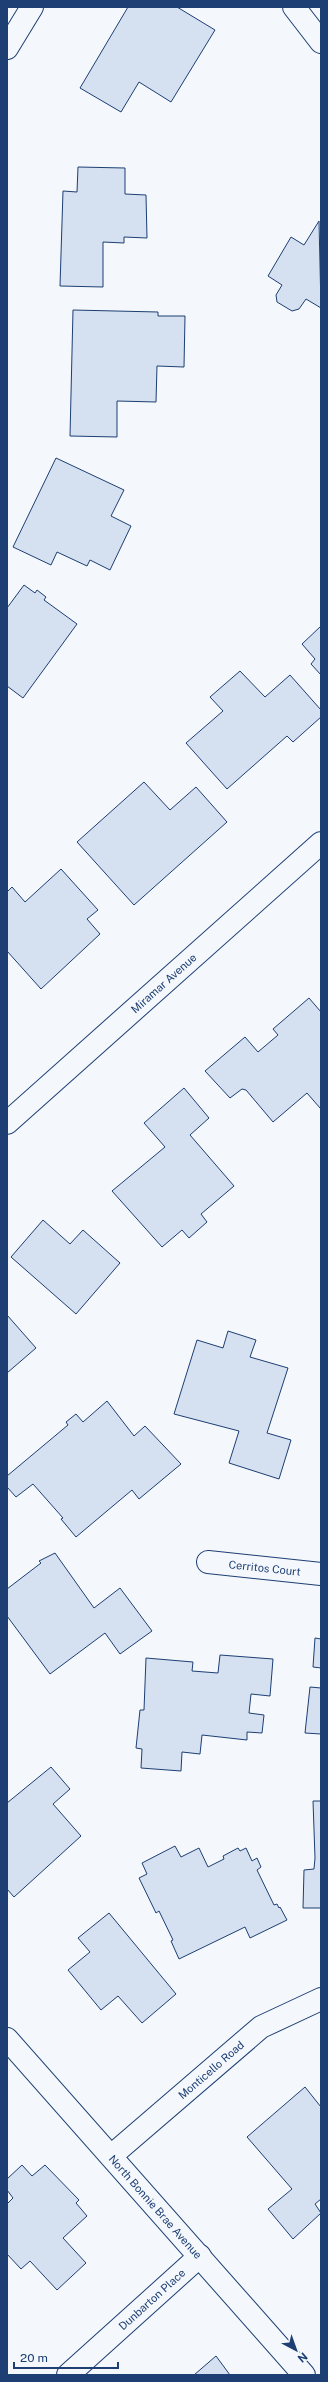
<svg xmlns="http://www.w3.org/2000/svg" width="328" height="2382" font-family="'Public Sans',sans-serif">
  <rect width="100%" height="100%" fill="#f4f7fb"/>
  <!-- building -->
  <path fill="#d5e0f0" stroke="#1d3f73" d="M128,7h49l38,23 -44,72 -32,-20 -18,30 -41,-24z
    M78,167l47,1v26l21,1 1,43 -23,-1v6l-21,-1v45l-43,-1 3,-95 14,1z
    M319,221l2,87 -15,-9 -7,10 -7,2 -15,-9 -1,-7 6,-10 -14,-9 23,-39 13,8z
    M73,310l85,2v4h27l-1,51 -27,-1 -1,36 -39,-1v36l-47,-1z
    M56,458l68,32 -13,26 20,10 -21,44 -20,-10 -3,6 -30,-14 -6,13 -38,-18z
    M24,585l11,8 2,-3 9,7 -2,3 33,24 -54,74 -16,-12v-78z
    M321,626v49l-10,-11 4,-5 -13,-15z
    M240,671l25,26 25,-22 31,35v7l-28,25 -6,-6 -60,53 -41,-46 37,-32 -13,-14z
    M144,782l26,28 26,-23 31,35 -93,83 -57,-63z
    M61,869l37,41 -11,9 13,15 -59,55 -34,-38v-59l5,-5 13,15z
    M309,998l12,14v95l-1,1 -13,-15 -34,29 -27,-32 -4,-1 -12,9 -25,-27 40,-34 13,15 20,-17 -5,-6z
    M184,1088l25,30 -19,17 44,51 -33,28 6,8 -18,16 -7,-8 -20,17 -50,-56 53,-44 -21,-24z
    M43,1220l27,24 13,-14 37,33 -44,51 -65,-57z
    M7,1315l29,33 -29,25z
    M228,1331l28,9 -6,17 38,11 -21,65 24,7 -12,39 -50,-16 10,-32 -65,-17 23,-74 26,8z
    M107,1401l27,35 11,-10 36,38 -42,35 -7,-9 -56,47 -15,-18 2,-1 -30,-34 -17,13 -9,-10v-11l61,-51 -2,-3 10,-8 7,8z
    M55,1553l39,55 26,-20 32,43 -32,23 -15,-21 -55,41 -43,-58v-27l34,-26 -2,-2z
    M315,1638l6,1v29l-8,-1z
    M220,1655l53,4 -3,37 -19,-2 -2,19 15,2 -2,18 -15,-1v8l-45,-5 -2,19 -18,-2 -1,19 -40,-3 1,-19 -6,-1 4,-38h4l2,-52 47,4 -1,9 26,2z
    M310,1687l11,1v46l-16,-1z
    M51,1767l19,22 -17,15 28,32 -67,61 -7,-8v-86z
    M313,1801h8v107h-18l1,-38 10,-1 1,-11z
    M175,1846l6,11 18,-9 9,19 16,-8 -1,-3 15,-8 2,3 6,-3 6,13 5,-3 4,9 -4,3 17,35 3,-1 2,4 1,-1 7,13 -37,18 -5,-11 -66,32 -8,-18 2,-1 -14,-29 -3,2 -17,-35 8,-4 -5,-11z
    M109,1913l67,81 -34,29 -24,-27 -17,14 -33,-40 22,-18 -12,-14z
    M305,2087l16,20v92l-6,5 6,9 -28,26 -25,-30 24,-20 -45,-52z
    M22,2165l10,11 13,-11 34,35 -3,3 11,13 -24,22 23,25 -29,27 -27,-29 -9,8 -14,-15v-50l6,-6 -6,-8v-11z
    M216,2356l14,19h-36z"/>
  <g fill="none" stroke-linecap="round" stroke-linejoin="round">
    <defs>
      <g id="minor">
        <path d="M294,7l27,35"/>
        <path d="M7,48l25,-41"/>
        <path id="s1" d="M208,1562l113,12"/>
        <path id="s2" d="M7,2039l297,336"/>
        <path id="s3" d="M111,2156l150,-129 60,-28"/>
        <path id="s4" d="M68,2375l132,-119"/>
      </g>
      <g id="tertiary">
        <path id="s5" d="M7,1123l314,-280"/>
      </g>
    </defs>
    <!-- minor casing -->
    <use href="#minor" stroke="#1d3f73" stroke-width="24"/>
    <!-- tertiary casing -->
    <use href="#tertiary" stroke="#1d3f73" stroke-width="24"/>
    <!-- minor -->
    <use href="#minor" stroke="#f4f7fb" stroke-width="22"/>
    <!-- tertiary -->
    <use href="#tertiary" stroke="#f4f7fb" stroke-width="22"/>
  </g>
  <g text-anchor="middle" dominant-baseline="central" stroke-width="3" stroke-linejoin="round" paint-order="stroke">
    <!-- street labels -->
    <g font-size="11" fill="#1d3f73" stroke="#f4f7fb">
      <text stroke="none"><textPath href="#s5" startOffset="210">Miramar Avenue</textPath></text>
      <text stroke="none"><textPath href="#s1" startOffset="57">Cerritos Court</textPath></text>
      <text stroke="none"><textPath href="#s3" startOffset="132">Monticello Road</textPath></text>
      <text stroke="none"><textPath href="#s2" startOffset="224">North Bonnie Brae Avenue</textPath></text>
      <text stroke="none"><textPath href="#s4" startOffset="113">Dunbarton Place</textPath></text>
    </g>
  </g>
  <!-- border -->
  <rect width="328" height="2382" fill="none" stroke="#1d3f73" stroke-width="16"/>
  <!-- north arrow -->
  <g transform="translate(296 2350) rotate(139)" stroke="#f4f7fb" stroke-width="3" paint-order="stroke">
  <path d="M0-3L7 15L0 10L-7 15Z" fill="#1d3f73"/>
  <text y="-6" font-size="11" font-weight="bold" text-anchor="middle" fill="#1d3f73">N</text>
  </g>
  <!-- scale -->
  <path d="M14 2362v6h104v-6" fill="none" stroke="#1d3f73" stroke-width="2"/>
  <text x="20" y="2362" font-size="12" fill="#1d3f73" stroke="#f4f7fb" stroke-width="3" paint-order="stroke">20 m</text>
</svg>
